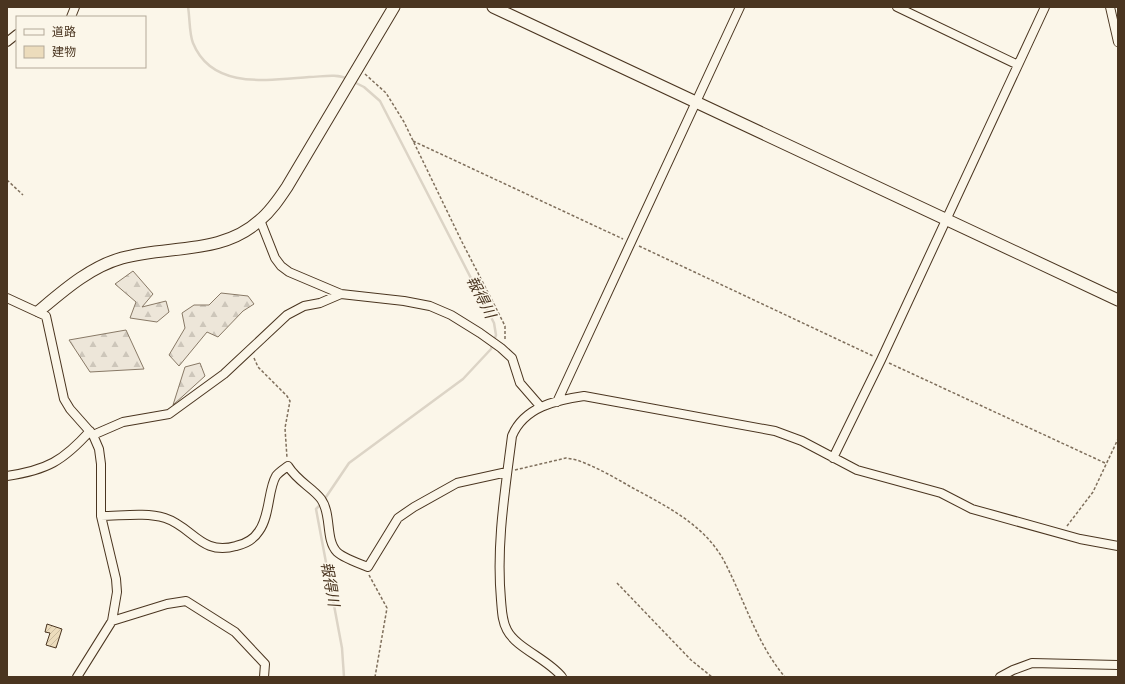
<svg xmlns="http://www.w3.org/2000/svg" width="1125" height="684" font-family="'Varela Round','Noto Sans JP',sans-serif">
  <defs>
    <pattern id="forest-firs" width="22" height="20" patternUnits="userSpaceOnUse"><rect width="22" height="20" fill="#ede6d9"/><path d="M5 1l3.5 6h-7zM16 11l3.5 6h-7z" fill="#cdc6ba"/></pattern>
    <pattern id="building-hatch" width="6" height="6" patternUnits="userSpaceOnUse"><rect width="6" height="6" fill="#ecdcbc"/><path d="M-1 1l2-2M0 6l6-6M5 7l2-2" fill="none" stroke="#ccbda1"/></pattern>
  </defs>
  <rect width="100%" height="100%" fill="#fbf6e9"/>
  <!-- forest -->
  <path fill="url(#forest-firs)" stroke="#887966" d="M133,271l20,23 -11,13 24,-6 3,11 -12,10 -27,-4 6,-16 -21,-18z
    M221,293l27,3 6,8 -11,7 -25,26 -11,-5 -28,34 -10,-11 16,-27 -3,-15 12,-8h15z
    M126,330l18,39 -54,3 -21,-32z
    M200,363l5,13 -32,29 12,-38z"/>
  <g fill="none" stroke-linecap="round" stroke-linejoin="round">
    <!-- stream -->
    <path stroke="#dcd4c6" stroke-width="2.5" d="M188,7c2,11 1,26 5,36 19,47 75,37 116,34 12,0 27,-4 39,2
      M324,500l25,-37 114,-84 28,-30 5,-14 -2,-12 -114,-222 -16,-14 -10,-5
      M321,504l-5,5 26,139 2,29"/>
  </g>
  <!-- building -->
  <path fill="url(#building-hatch)" stroke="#4a3520" d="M47,624l15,5 -6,19 -10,-3 4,-12 -5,-1z"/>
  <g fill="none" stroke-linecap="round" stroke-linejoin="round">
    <defs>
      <path id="street" d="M897,7l121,58
        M1110,7l8,35
        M71,17l4,-10
        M7,42l10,-8
        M260,220l15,38 6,8 8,6 52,22 63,7 26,5 21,9 29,18 21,15 11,10 8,25 20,23
        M7,298l39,18 18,83 6,10 23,26 6,14 2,15v52l15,63 1,13 -5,29 -35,56
        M557,402l183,-395
        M93,435l30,-13 46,-8 55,-40 63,-59 17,-9 16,-3 21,-9
        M833,458l48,-98 164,-353
        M7,476c40,-6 56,-15 83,-45
        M101,516c20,0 44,-4 64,2 28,9 36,38 71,28 9,-2 18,-7 23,-15 11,-15 9,-42 17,-55 3,-4 8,-7 12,-10 10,16 24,21 33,33 11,15 4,41 16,53 5,5 23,12 31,15l30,-49 16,-11 43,-24 50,-11
        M112,621l55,-17 19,-3 49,31 30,32 -1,13
        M562,677c-14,-18 -46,-29 -55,-47 -5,-9 -5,-19 -6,-30 -5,-55 4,-109 11,-164 12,-29 44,-36 72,-40l191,35 27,10 55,29 84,23 31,16 108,30 38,7
        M1000,677l13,-7 19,-7 86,2"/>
      <path id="secondary" d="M493,7l625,293
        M39,311c25,-21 51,-44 83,-53 47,-13 100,-3 138,-38 11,-9 19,-21 27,-33l107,-180"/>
    </defs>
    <!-- street casing -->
    <use href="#street" stroke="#4a3520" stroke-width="10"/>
    <!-- secondary casing -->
    <use href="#secondary" stroke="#4a3520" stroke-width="13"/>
    <!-- path -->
    <path stroke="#7f6f5c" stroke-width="1.5" stroke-dasharray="3 2" stroke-linecap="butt" d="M365,74l21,19 18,29 58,120 35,68 8,16v14
      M413,141l210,98
      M7,180l16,15
      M639,246l234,110
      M254,358l4,9 29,29 3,5 -5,27 2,30
      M889,363l216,100
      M515,470l51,-12 11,2c19,7 37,17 54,27 35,19 72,37 92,72 21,39 33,84 62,118
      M1067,526l26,-34 25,-53
      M369,575l18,33 -12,69
      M617,583l74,77 21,17"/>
    <!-- street -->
    <use href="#street" stroke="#fbf6e9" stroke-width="8"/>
    <!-- secondary -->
    <use href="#secondary" stroke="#fbf6e9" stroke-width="11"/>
  </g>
  <g text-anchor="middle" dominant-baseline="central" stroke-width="3" stroke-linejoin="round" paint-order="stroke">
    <!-- water labels -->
    <g font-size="15" font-style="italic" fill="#4a3520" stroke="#fbf6e9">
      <text transform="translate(481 297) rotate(63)">報得川</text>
      <text transform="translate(330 584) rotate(80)">報得川</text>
    </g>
  </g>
  <!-- border -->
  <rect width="1125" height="684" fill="none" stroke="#4a3520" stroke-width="16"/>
  <!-- legend -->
  <rect x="16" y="16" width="130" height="52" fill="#fbf6e9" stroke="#b4a999"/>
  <rect x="24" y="29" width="20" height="6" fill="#fbf6e9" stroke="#b4a999"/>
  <text x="52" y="36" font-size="12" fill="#4a3520">道路</text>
  <rect x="24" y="46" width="20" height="12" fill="#ecdcbc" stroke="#b4a999"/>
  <text x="52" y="56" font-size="12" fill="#4a3520">建物</text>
</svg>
